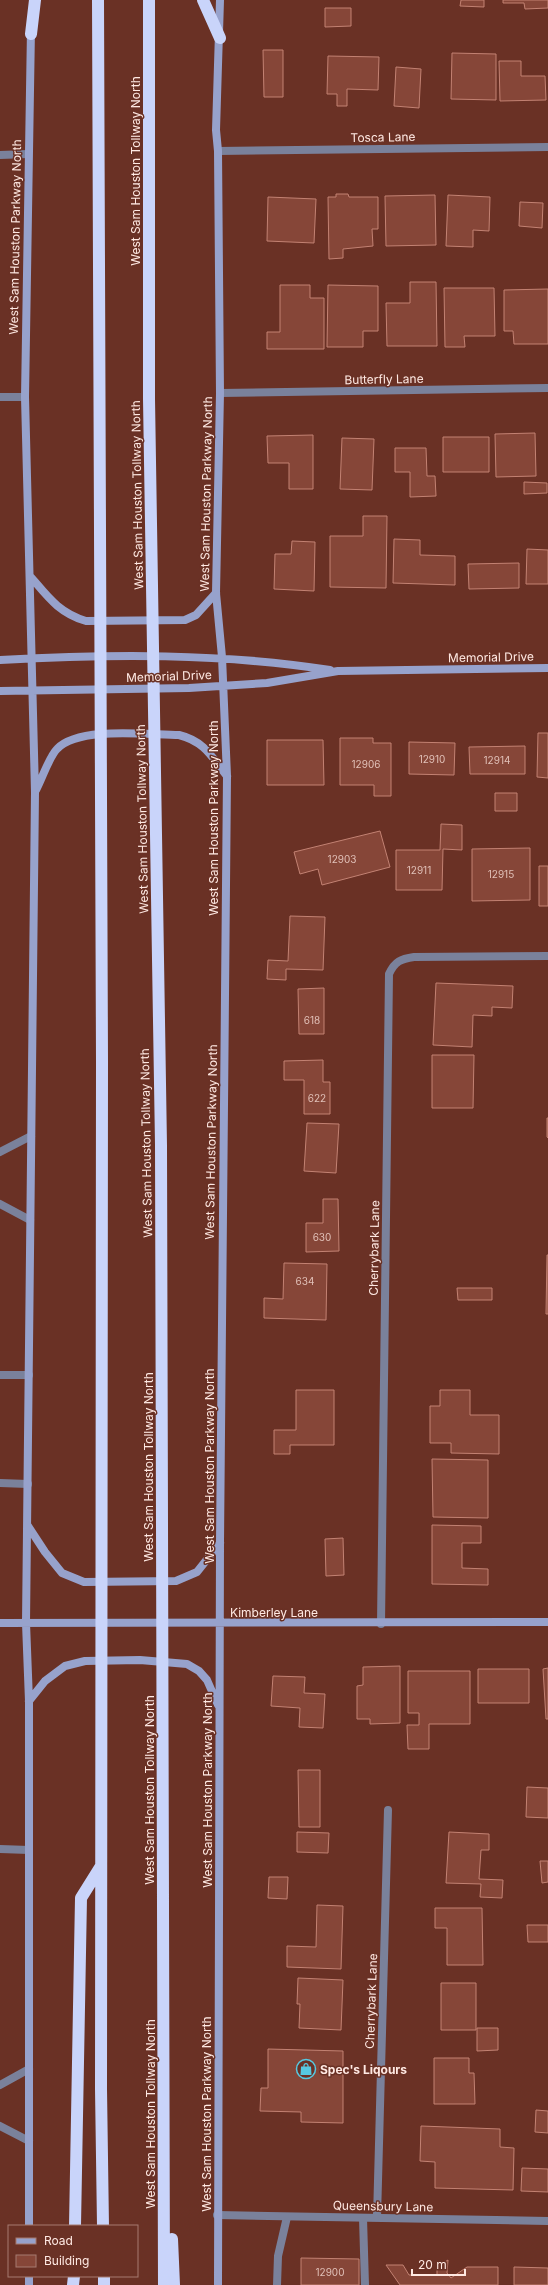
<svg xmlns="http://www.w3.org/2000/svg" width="548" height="2285" font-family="Inter,sans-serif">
  <rect width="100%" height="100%" fill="#6a3125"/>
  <!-- building -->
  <path fill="#864638" stroke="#c38273" d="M461,0h23v7l-24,-1z
    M503,0h45v8l-23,1 -1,-6h-21z
    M325,8h26v18l-26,1z
    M263,50h20v47h-19z
    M452,53l44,1v46l-45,-1z
    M328,56l51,1 -1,33 -31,-1v17h-10v-12h-10z
    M499,61h22v15h24l1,24 -46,1z
    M396,67l25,2 -2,39 -25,-2z
    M336,194h12l1,3h29v32h-6l1,17 -30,3v9l-14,1 -1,-62h8z
    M435,195l1,50 -50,1 -1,-50z
    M448,195l42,2 -1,34 -16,-1v17l-27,-1z
    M268,197l48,2 -2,44 -47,-2z
    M520,202l23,1 -1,25 -23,-2z
    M410,282h26l1,64h-50l-1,-43h24z
    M280,285h30v13h14v51h-57v-17h13z
    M328,285l50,1v45h-15v16h-36z
    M444,288h50l1,48h-31l1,11h-20z
    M548,289v55h-34l-1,-13h-9v-41z
    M535,433l1,43 -40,1 -1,-43z
    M313,435v54h-24v-26h-21l-1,-27z
    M443,437h46v35h-46z
    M342,438l32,1 -2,51 -32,-1z
    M395,448h31l1,28h8l1,20 -26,1v-25h-15z
    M524,482l23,1v10l-23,1z
    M363,516h24l-1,72 -56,-1v-51h33z
    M394,539l26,1v15l35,1v29l-62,-2z
    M292,541l23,1 -1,49 -40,-2 1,-35h16z
    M527,549l21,1v34h-22z
    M519,563v25l-50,1 -1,-25z
    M538,733h10v45l-11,-1z
    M340,738h33v5h18v53h-17v-11h-34z
    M267,740h56l1,45h-57z
    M409,742l46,1 -1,32 -45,-1z
    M525,746v28h-55l-1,-27z
    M495,793h22v18h-22z
    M441,824l21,1v25l-19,-1 -1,41h-46v-40h44z
    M380,831l10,36 -68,18 -4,-16 -18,5 -6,-22z
    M530,848v52l-58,1v-52z
    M539,866h9v40h-9z
    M290,916l35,1 -2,53 -37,-1v11l-19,-1 1,-19 20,1z
    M436,983l77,3 -1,22 -20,-1v9l-19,-1 -1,32 -39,-2z
    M324,988v46h-25l-1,-45z
    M432,1055h42l-1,53h-41z
    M323,1060v22h7v32h-26v-34h-20v-19z
    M547,1118h1v20l-1,-1z
    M307,1123l32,1 -3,49 -32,-2z
    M323,1199h15l1,52 -33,1v-29h17z
    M547,1255h1v59h-2z
    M284,1263l43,1 -1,56 -62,-2v-20l19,1z
    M457,1288h35v12h-34z
    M296,1390h38v55h-44v9h-16v-24h22z
    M440,1390h30v25h29v39l-48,-1v-10h-21v-37h10z
    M432,1459l56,1v58l-55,-1z
    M432,1525l49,1v17h-19v25l26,1v16l-56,-1z
    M343,1538l1,37 -18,1 -1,-37z
    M400,1666v57l-30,1v-5h-13v-33l6,-1v-18z
    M548,1668v51h-2l-3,-50z
    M478,1669h51v34h-51z
    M408,1671h62v53h-41v25h-21l-1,-24h12v-12h-11z
    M273,1676l32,1 -1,16 21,1 -2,34 -24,-1 1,-19 -29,-2z
    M298,1770h22v57h-21z
    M527,1787l21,1v30l-22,-1z
    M297,1832l32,1 -1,20 -31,-1z
    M449,1832l40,2v16h-8l-2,29 24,1 -1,18 -22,-1 1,-13 -35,-1z
    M540,1861h8v21l-6,1z
    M269,1877h19l-1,22 -19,-1z
    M317,1905l26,1 -2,63 -54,-2v-21l29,1z
    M435,1908h47l1,57h-36v-37h-12z
    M527,1925h21v17h-20z
    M298,1978l45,2 -2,50 -42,-2 1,-24h-3z
    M441,1983h35v47h-35z
    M477,2028h21v22l-21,1z
    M268,2049l75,2v72l-42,-1v-10l-41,-1 1,-23h7z
    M434,2058h35v15h5l1,31h-41z
    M536,2110l12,1v22l-13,-1z
    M421,2126l79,3v18l14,1 -1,42 -78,-2v-26l-15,-1z
    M522,2168l26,1v23l-27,-1z
    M301,2258l58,1v26h-58z
    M448,2260l-1,13 4,5 16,-11h31v18h-98l-14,-20h17l6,10h28v-8z
    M514,2267l34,1v17h-34z"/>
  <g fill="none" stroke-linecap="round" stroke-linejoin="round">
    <!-- lane -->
    <path stroke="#7a819b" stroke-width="8" d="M0,1152l31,-16
      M0,1204l30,16
      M0,1375h29
      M0,1483l28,1
      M0,1849l29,1
      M0,2085l29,-16
      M0,2126l29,15
      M363,2218l2,67
      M277,2285l1,-29 9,-39"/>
    <!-- street -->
    <path stroke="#7a819b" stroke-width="8" d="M218,151l330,-4
      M0,155l28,-1
      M220,393l328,-5
      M0,397h25
      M381,1624l8,-650c6,-13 12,-15 25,-17l134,-1
      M217,2215l331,6
      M377,2218l11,-408"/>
    <!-- secondary -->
    <path stroke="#97a2cc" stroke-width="8" d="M30,576c18,21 29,37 56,45l99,-1 11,-5 20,-22
      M0,660c110,-6 221,-7 330,10
      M0,691l189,-3 78,-5 71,-12 210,-3
      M36,790c6,-11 13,-33 21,-41 22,-23 91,-14 122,-14 25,6 33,22 48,41
      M28,1526l17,26 17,21 22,9 92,-1 21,-9 23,-29
      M0,1623l548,-1
      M29,1701l16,-20 20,-15 20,-5 55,-1 47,4 12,7 8,9 11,25
      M29,2226v-525l-3,-78 9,-831 -10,-395 6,-368
      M29,2276v9
      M218,2285l2,-742 7,-767 -5,-119 -6,-64 4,-200 -2,-242 -2,-21 4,-130"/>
    <!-- highway -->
    <path stroke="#c9d4fa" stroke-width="12" d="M98,0l4,1062 -1,1027 2,137
      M149,0v399l12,746 3,1140
      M203,0l17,38
      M31,34l4,-34
      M75,2226l6,-328 20,-32
      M172,2239l2,46
      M104,2276v9
      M73,2285l1,-9"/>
  </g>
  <!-- icons -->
  <defs>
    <symbol id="shop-ring" viewBox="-11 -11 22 22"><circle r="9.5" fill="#6a3125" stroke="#56c9e1" stroke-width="1.5"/><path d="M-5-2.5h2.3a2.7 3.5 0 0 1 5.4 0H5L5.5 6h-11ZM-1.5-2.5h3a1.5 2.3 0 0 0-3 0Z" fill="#56c9e1"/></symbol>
  </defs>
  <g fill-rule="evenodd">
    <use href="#shop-ring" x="295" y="2058" width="22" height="22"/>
  </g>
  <g text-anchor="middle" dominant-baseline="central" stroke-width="3" stroke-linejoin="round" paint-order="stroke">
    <!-- number labels -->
    <g font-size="10" fill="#e1c0b8">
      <text x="432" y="759">12910</text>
      <text x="497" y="760">12914</text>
      <text x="366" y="764">12906</text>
      <text x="342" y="859">12903</text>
      <text x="419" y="870">12911</text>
      <text x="501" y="874">12915</text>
      <text x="312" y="1020">618</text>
      <text x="317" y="1098">622</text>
      <text x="322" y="1237">630</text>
      <text x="305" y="1281">634</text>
      <text x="330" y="2272">12900</text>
    </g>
    <!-- street labels -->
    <g font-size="12" fill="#ffe9e3" stroke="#6a3125">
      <text transform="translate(383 137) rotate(-1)">Tosca Lane</text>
      <text transform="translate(135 171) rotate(-90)">West Sam Houston Tollway North</text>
      <text transform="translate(15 237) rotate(-89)">West Sam Houston Parkway North</text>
      <text transform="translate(384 379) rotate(-1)">Butterfly Lane</text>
      <text transform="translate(206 494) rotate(-89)">West Sam Houston Parkway North</text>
      <text transform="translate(137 495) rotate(-91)">West Sam Houston Tollway North</text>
      <text transform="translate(491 657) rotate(-1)">Memorial Drive</text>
      <text transform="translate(169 676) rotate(-2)">Memorial Drive</text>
      <text transform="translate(213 818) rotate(-90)">West Sam Houston Parkway North</text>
      <text transform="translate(142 819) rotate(-91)">West Sam Houston Tollway North</text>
      <text transform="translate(211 1142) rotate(-89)">West Sam Houston Parkway North</text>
      <text transform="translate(146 1143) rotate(-91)">West Sam Houston Tollway North</text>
      <text transform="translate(374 1248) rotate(-89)">Cherrybark Lane</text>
      <text transform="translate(209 1466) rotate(-90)">West Sam Houston Parkway North</text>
      <text transform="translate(148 1467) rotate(-90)">West Sam Houston Tollway North</text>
      <text x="274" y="1612">Kimberley Lane</text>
      <text transform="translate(149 1790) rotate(-90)">West Sam Houston Tollway North</text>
      <text transform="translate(207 1790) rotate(-90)">West Sam Houston Parkway North</text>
      <text transform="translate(371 2001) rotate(-88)">Cherrybark Lane</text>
      <text transform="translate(150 2114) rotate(-90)">West Sam Houston Tollway North</text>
      <text transform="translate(206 2114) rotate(-90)">West Sam Houston Parkway North</text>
      <text transform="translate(383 2206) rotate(1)">Queensbury Lane</text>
    </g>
    <!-- poi labels -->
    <g font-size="12" font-weight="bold" fill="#ffe9e3" stroke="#6a3125" text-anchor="start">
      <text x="320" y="2069">Spec's Liqours</text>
    </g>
  </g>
  <!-- legend -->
  <rect x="8" y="2225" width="130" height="52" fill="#6a3125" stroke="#a67b71"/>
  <rect x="16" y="2238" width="20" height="6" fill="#97a2cc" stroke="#a67b71"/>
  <text x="44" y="2245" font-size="12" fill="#ffe9e3">Road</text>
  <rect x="16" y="2255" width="20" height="12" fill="#864638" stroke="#a67b71"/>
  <text x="44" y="2265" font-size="12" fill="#ffe9e3">Building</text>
  <!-- scale -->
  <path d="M412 2269v6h53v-6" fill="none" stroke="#ffe9e3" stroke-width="2"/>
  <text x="418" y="2269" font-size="12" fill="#ffe9e3" stroke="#6a3125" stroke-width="3" paint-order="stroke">20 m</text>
</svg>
